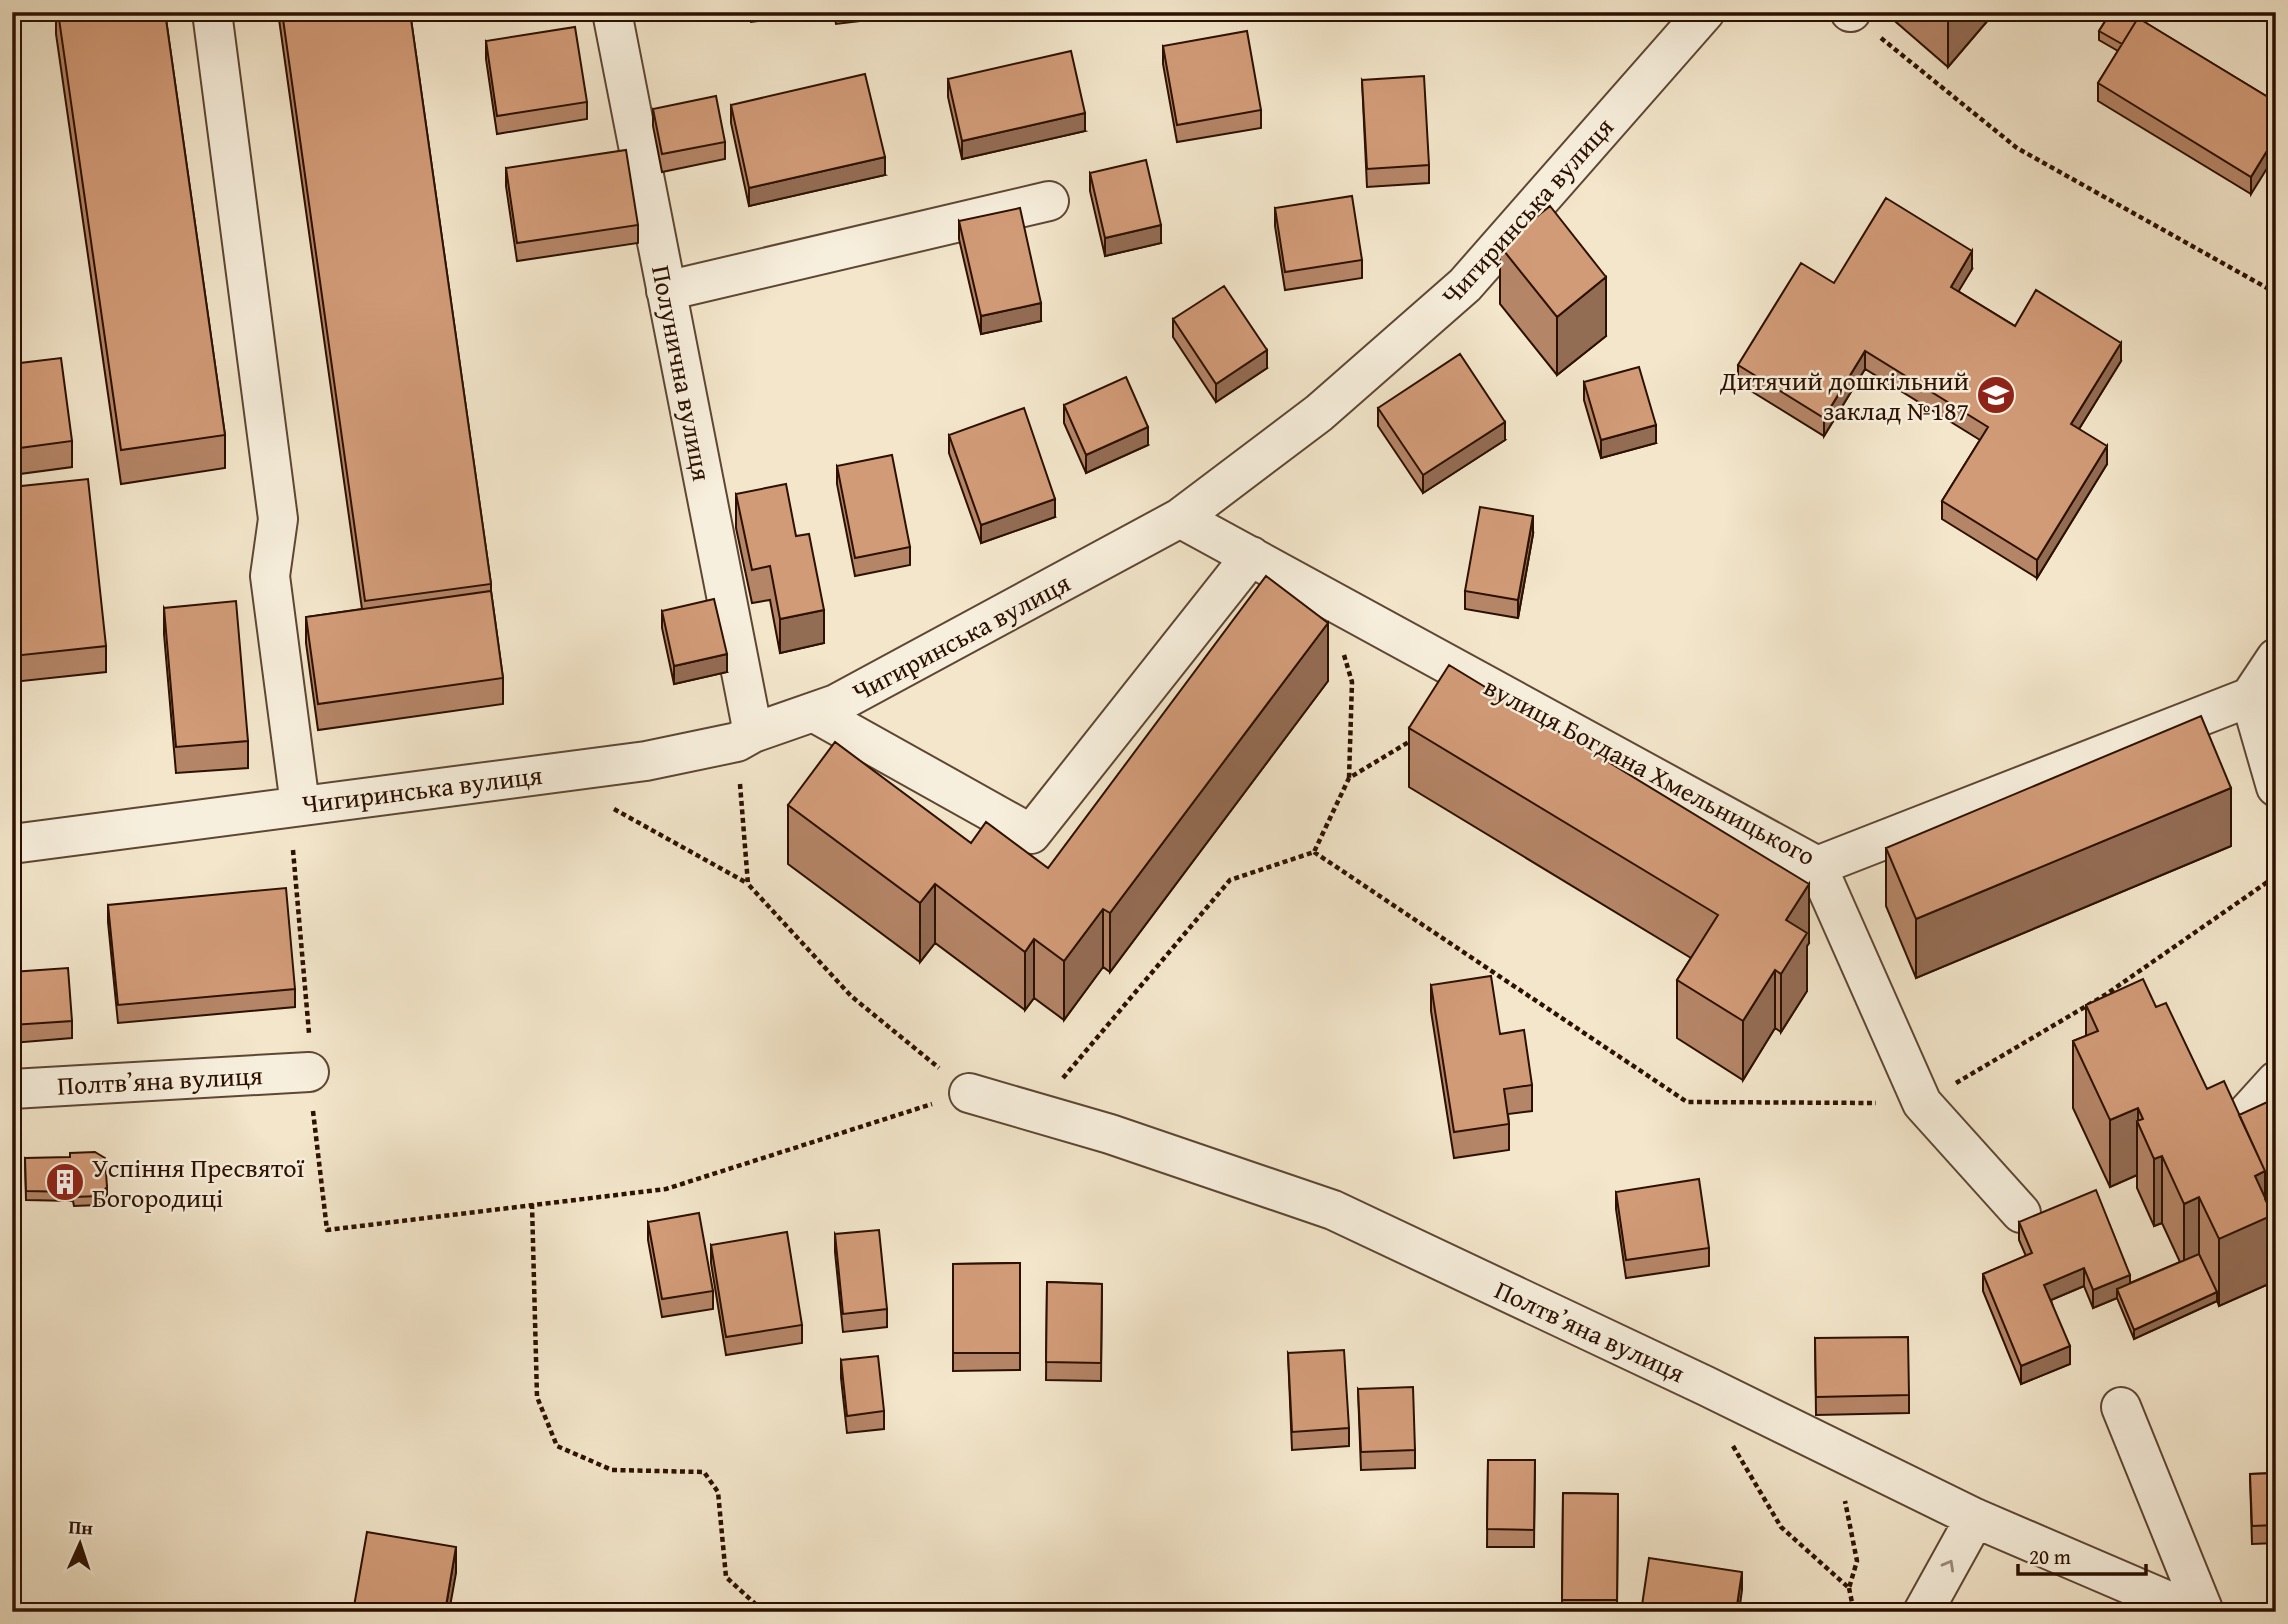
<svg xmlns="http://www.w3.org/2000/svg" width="2288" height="1624" font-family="'Gentium Book Plus',serif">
  <rect width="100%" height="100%" fill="#f3e6cb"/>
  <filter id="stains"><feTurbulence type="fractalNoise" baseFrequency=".00286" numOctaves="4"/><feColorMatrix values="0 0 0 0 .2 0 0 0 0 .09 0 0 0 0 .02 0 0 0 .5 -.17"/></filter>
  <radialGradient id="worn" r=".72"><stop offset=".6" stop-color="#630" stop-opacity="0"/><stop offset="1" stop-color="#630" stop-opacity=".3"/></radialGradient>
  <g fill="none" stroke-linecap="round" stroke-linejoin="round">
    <defs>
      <path id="minor" d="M212,12l66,507 -8,57 30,229
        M612,12l141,721
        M1850,12h1
        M666,291l383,-90
        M1180,518l637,348 433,-169 26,-39
        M2250,697l26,90
        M813,712l218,122 220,-278
        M12,844l634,-83 91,-19 16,-9 83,-29 344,-186 139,-105 146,-128 240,-273
        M1817,866l105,237 99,110
        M12,1089l297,-17
        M969,1093l141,41 223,76 373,176 269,132 219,94
        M2247,1113l29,-32
        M2121,1407l83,205
        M1923,1612l52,-94"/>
    </defs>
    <!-- minor casing -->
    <use href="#minor" stroke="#5e4633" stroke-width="42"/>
    <!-- path -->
    <path stroke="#2c1000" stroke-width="4.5" stroke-dasharray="5 3.5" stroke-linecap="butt" d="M1881,38l136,110 259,145
      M1344,655l8,27 -3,96
      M740,784l8,100 103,112 88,72
      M614,809l133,74
      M293,850l16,183
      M1314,852l373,250 189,1
      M1063,1078l167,-198 84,-28 35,-74 63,-38
      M1956,1083l149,-88 171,-119
      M313,1111l14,119 339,-41 266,-85
      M532,1204l5,193 20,49 55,24 92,2 14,20 8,85 38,35
      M1733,1446l48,81 68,61 8,-27 -12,-60
      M1849,1588l5,24"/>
    <!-- minor -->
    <use href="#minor" stroke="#f7efdd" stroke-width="38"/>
  </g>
  <!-- wall -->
  <path fill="#b58567" stroke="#2c1000" stroke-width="2" d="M56,12h109l60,423v33l-104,16 -65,-450z
    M278,12h132l81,572v7l12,87v26l-185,26 -12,-87v-26l56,-8z
    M749,12h53v3l-51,7z
    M834,12h67v4l-65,8z
    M1889,12h106l-47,55 -59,-51z
    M2111,12h41l-6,11 130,79 -25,92 -153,-93v-18l20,-32 -19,-11v-9z
    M486,41l101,61v17l-90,15 -11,-75z
    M1163,46l98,64v18l-84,14 -14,-78z
    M948,79l137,52 -123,28 -14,-62z
    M1362,80l67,85v18l-62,4z
    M731,105l154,70 -136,31 -18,-83z
    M653,109l72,33v17l-63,13 -9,-46z
    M506,168l132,57v18l-121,18 -11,-75z
    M1090,173l71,70 -56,13 -15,-65z
    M1275,208l87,52v18l-77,12 -10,-64z
    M959,221l82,100 -60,13 -22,-95z
    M1500,246l106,90 -49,39 -57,-71z
    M1972,269l-14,22 57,35 106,35 -42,68 28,35 -70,114 -95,-59v-18l38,-61 -115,-71 -41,67 -86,-53v-18l96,-82z
    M1173,319l94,49 -51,34 -43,-65z
    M12,364l60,77v26l-60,8z
    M1584,382l72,61 -55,15 -17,-58z
    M1064,405l84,40 -62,28 -22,-50z
    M1378,408l127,32 -82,53 -45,-67z
    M949,435l106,82 -74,26 -32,-90z
    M837,466l73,81v18l-55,11 -18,-92z
    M12,487l94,159v26l-93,10z
    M736,494l60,42 28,107 -44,10 -10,-53 -18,3 -16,-75z
    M1533,534l-15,84 -53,-9v-18z
    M164,608l84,133v27l-72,5 -12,-139z
    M662,611l65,61 -53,12 -12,-56z
    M1328,681l-218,291 -7,-5 -39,53 -30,-22 -9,12 -90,-67 -15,19 -132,-98v-59l183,38 77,25z
    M1409,728l400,215 -2,3v45l-26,41 -6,-4 -32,52 -66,-42v-58l14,-22 -282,-171z
    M2231,846l-315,132 -30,-72v-58z
    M108,905l187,84v18l-177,16 -10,-101z
    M12,972l60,49v17l-60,5z
    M1431,985l69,49 32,51v26l-24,3 1,10v26l-55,8 -23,-147z
    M2086,1005l70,2 117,227v48l-54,24 -2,-5 -83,38 -17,-41 -24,10 -9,-22 -33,14 19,64 -49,20 -38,-93v-17l43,-18 -7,-16v-18l111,61 50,-21 -18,-39 -8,3 -17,-38v-13l-27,12 -37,-79v-67l13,-5z
    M25,1158l82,38 -8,9 -25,1 -1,-5 -47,-1z
    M1616,1192l93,56v18l-83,12 -10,-69z
    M648,1222l65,69v18l-51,8 -14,-77z
    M835,1234l52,75v18l-44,5 -8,-80z
    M711,1245l91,80v18l-76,12 -15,-92z
    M1020,1263v107l-67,1v-107z
    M1047,1282l55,2 -1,97 -55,-1z
    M1815,1338l94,57v18l-93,2z
    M1288,1353l61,75v18l-57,4z
    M841,1360l43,51v18l-37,4 -6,-55z
    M1358,1389l57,61v18l-54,2z
    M1488,1460h47l-1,87h-47z
    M2276,1473v70l-24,1 -2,-70z
    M1563,1493l55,1 -1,118h-55z"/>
  <!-- shaded-wall -->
  <path fill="#936c54" stroke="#2c1000" stroke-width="2" d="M1948,12h47l-47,55z
    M2146,12h6l-27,44v-9z
    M1085,113v18l-123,28v-18z
    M2276,136v18l-25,40v-17z
    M885,157v18l-136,31v-18z
    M1161,225v18l-56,13v-18z
    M1972,251v18l-21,35v-17z
    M1606,277v59l-49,39v-58z
    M1041,303v18l-60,13v-18z
    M2121,343v18l-50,81v-18z
    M1267,350v18l-51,34v-18z
    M1865,351v18l-41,67v-18z
    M1505,422v18l-82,53v-18z
    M1656,425v18l-55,15v-18z
    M1148,427v18l-62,28v-18z
    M2107,446v18l-70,114v-18z
    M1055,499v18l-74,26v-18z
    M1533,516v18l-15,84v-18z
    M824,610v33l-44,10v-34z
    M1328,623v58l-218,291v-59z
    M727,654v18l-53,12v-18z
    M2231,788v58l-315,132v-59z
    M935,884v59l-15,19v-59z
    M1809,884v59l-2,3v45l-26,41v-58l5,-54z
    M1103,909v58l-39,53v-59z
    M1034,939v59l-9,12v-58z
    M1775,970v58l-32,52v-59z
    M2138,1108v17l-1,-4v54l-27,12v-67z
    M2162,1156v67l-8,3v-67z
    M2265,1171l11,36v26l-3,1v48l-54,24v-67l36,-63z
    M107,1187v9l-8,9v-9z
    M2199,1197v67l-15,7v-67z
    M2084,1268v18l-40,17v-18z
    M2130,1275v18l-13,-4v9l-24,10v-18z
    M2217,1292v9l-83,38v-9z
    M2070,1346v18l-49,20v-18z
    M456,1547v26l-7,39h-4z
    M1742,1572v18l-3,22h-3z"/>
  <!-- building -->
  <path fill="#d29b78" stroke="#2c1000" stroke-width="2" d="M58,12h107l60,423 -104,15z
    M282,12h128l81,572 -126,17z
    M2111,12h35l-4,8 -4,-2 -16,26 -23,-13z
    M2138,18l138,84v34l-25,41 -153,-94z
    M575,27l12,75 -90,14 -11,-75z
    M1247,31l14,79 -84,15 -14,-79z
    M1071,51l14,62 -123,28 -14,-62z
    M865,74l20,83 -136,31 -18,-83z
    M1424,76l5,89 -62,4 -5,-89z
    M716,96l9,46 -63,12 -9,-45z
    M626,150l12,75 -121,18 -11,-75z
    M1146,160l15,65 -56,13 -15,-65z
    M1352,196l10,64 -77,12 -10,-64z
    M1886,198l86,53 -21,36 64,39 21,-36 85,53 -50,81 36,22 -70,114 -95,-59 46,-74 -123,-76 -41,67 -86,-53 63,-102 33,20z
    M1550,206l56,71 -49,40 -57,-71z
    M1020,208l21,95 -60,13 -22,-95z
    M1224,286l43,64 -51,34 -43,-65z
    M1460,354l45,68 -82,53 -45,-67z
    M61,358l11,83 -60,8v-85z
    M1639,367l17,58 -55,15 -17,-58z
    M1126,377l22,50 -62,28 -22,-50z
    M1024,408l31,91 -74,26 -32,-90z
    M892,455l18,92 -55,11 -18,-92z
    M88,479l18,167 -93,10 -1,-169z
    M786,484l10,52 13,-2 15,76 -44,9 -10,-53 -18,4 -16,-76z
    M1480,507l53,9 -15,84 -53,-9z
    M1266,576l62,47 -218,290 -7,-4 -39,52 -30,-22 -9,13 -90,-68 -15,19 -132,-98 47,-63 136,101 15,-21 62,46z
    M491,591l12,87 -185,26 -12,-87z
    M714,599l13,55 -53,12 -12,-55z
    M236,601l12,140 -72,6 -12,-139z
    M1449,665l360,219 -23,36 21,13 -26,41 -6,-4 -32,51 -66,-41 41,-65 -309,-187z
    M2201,716l30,72 -315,131 -30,-71z
    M286,888l9,101 -177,16 -10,-100z
    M68,968l4,53 -60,4v-53z
    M1491,976l9,58 24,-4 8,55 -28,4 5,35 -55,8 -23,-147z
    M2143,979l13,28 10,-4 41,86 17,-8 41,90 -10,5 18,39 -54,24 -20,-42 -15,7 -22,-48 -8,3 -17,-38 6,-2 -5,-11 -28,12 -37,-79 25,-10 -12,-26z
    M2276,1098v109l-6,2 -5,-10v-28l-26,-56z
    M95,1152l10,6 2,29 -8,9 -25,1 -1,-5 -47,-1 -1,-33 45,-1v-4z
    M1699,1179l10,69 -83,12 -10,-68z
    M2096,1190l34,85 -37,15 -9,-22 -40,17 26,61 -49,20 -38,-92 49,-21 -13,-31z
    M699,1213l14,78 -51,8 -14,-77z
    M879,1230l8,79 -44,5 -8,-80z
    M787,1232l15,93 -76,12 -15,-92z
    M2199,1254l18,38 -83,38 -17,-41z
    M1020,1263v90h-67v-89z
    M1047,1282l55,2 -1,79 -55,-1z
    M1908,1337l1,58 -93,2 -1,-59z
    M1344,1350l5,78 -57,4 -4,-79z
    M878,1356l6,55 -37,5 -6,-56z
    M1413,1387l2,63 -54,2 -3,-63z
    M1488,1460h47l-1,70 -47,-1z
    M2276,1473v52l-24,1 -2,-52z
    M1563,1493l55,1 -1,106h-55z
    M367,1532l89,15 -11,65h-92z
    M1649,1558l93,14 -6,40h-95z"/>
  <!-- one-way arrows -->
  <defs><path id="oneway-chevron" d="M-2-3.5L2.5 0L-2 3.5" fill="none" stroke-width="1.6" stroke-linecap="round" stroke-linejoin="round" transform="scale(1.75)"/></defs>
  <use stroke="#9c8b7a" href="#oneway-chevron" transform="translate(1949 1565) rotate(-61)"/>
  <!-- icons -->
  <defs>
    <symbol id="school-disc" viewBox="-11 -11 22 22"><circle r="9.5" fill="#8f2418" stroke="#f7efdd"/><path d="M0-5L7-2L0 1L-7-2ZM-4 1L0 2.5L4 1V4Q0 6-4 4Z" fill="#fff"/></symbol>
    <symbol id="building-disc" viewBox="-11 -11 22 22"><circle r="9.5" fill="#8f2418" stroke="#f7efdd"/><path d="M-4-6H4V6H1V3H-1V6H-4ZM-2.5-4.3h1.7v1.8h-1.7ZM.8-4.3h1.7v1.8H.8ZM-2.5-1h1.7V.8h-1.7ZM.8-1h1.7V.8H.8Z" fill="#fff"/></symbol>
  </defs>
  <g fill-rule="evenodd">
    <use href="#school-disc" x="1974" y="373" width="44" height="44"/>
    <use href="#building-disc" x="43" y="1160" width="44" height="44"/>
  </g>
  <g text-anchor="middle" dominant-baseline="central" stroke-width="5" stroke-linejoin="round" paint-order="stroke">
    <!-- street labels -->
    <g font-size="26" fill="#2c1000" stroke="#f7efdd">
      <text transform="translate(1527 211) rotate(-48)">Чигиринська вулиця</text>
      <text transform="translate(682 373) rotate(79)">Полунична вулиця</text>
      <text transform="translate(961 637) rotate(-28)">Чигиринська вулиця</text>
      <text transform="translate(1650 771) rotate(28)">вулиця Богдана Хмельницького</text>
      <text transform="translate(422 789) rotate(-7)">Чигиринська вулиця</text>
      <text transform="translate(160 1080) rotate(-3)">Полтвʼяна вулиця</text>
      <text transform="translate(1590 1331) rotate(25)">Полтвʼяна вулиця</text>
    </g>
    <!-- poi labels -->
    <g font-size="26" fill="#2c1000" stroke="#f7efdd" text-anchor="end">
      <text x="1969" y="380">Дитячий дошкільний<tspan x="1969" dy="30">заклад №187</tspan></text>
      <text x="92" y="1167" text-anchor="start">Успіння Пресвятої<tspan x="92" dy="30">Богородиці</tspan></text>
    </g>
  </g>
  <!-- margin -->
  <rect width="2288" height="1624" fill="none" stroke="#f3e6cb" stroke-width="42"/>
  <rect x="14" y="14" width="2260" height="1596" fill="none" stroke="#2c1000" stroke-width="3.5"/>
  <rect x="21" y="21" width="2246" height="1582" fill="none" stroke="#2c1000" stroke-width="2"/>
  <!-- north arrow -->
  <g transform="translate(80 1544) rotate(3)" stroke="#f7efdd" stroke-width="5" paint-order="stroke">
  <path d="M0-5L12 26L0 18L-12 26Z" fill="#2c1000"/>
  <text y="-10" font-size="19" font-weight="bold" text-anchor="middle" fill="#2c1000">Пн</text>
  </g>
  <!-- scale -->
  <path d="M2018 1564v10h128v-10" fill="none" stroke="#2c1000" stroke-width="3.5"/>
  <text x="2029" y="1564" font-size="21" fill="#2c1000" stroke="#f7efdd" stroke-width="5" paint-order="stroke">20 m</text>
  <rect width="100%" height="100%" filter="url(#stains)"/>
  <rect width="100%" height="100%" fill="url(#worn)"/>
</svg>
